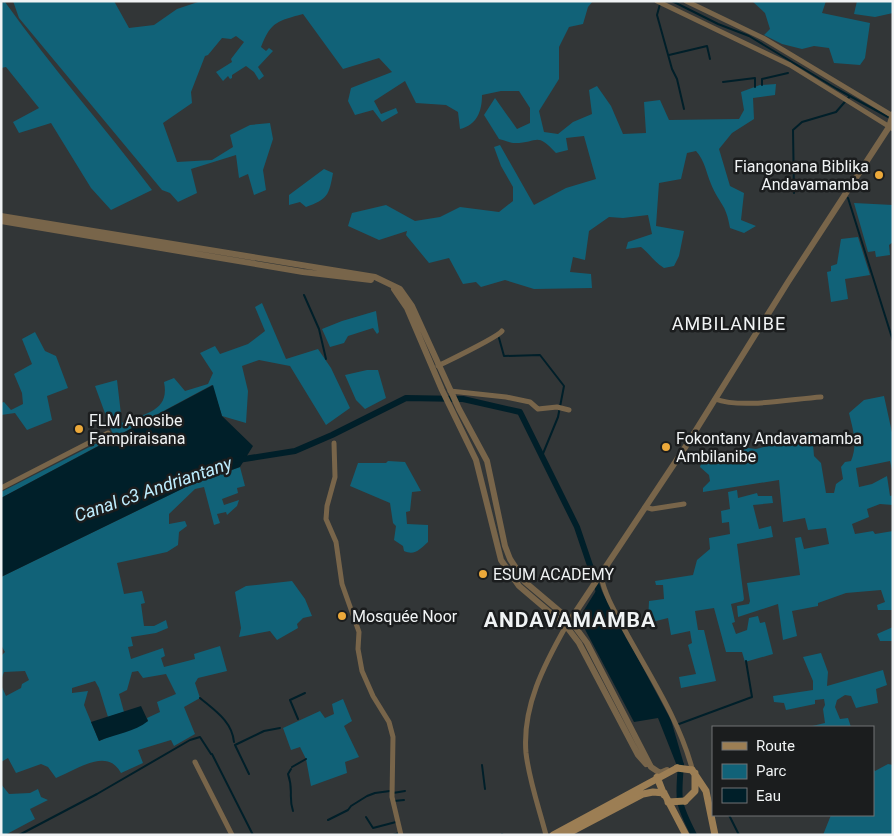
<svg xmlns="http://www.w3.org/2000/svg" width="894" height="836" font-family="Roboto,sans-serif">
  <rect width="100%" height="100%" fill="#323637"/>
  <!-- green -->
  <path fill="#116278" fill-rule="evenodd" d="M13,1h101l15,27 25,-3 23,-16 24,-8h392l-5,6 -5,17 -14,3 -10,20v32l-20,32 5,21 14,2 15,-12 19,-8 -3,-24 8,-4 14,20 12,28 23,-1 -2,-31 16,-2 9,20 70,-1 5,-9 -3,-18 19,-7 16,-1 -1,11 -22,3 1,21 -22,14 -13,16 11,37 14,7 -3,27 15,6 -12,7 -14,-5c-4,-25 -11,-24 -19,-44 -5,-12 -6,-23 -15,-33l-9,2 -6,26 -22,4 -3,43 28,5 -5,25 -5,10 -10,2c-10,-6 -14,-14 -23,-21l-15,2 2,-7 24,-8 -4,-19 -25,3 -14,-1 -20,14 -4,29 -12,-3 -3,15 21,2 1,14 -58,1 -29,-9 -24,7 -5,-5 -13,2 -14,-26 -20,5 -23,-28 1,-4 -28,9 -31,-14 4,-13 34,-8 29,16 25,-4 20,-10 39,5 14,-11v-14l-12,-21 -7,-19 6,-2 34,60 32,-17 30,-9 -12,-43 -18,2 2,12 -12,3c-20,-22 -18,-10 -41,-10 -5,0 -11,-3 -16,-4l-15,-24 11,-17 22,31 13,-6v-15l-11,-17h-18l-19,4c0,16 -5,30 -22,34l-2,-17 -12,-7 -30,-2 -11,-22 -31,20 7,13 15,-6 2,5 -16,9 -9,-12 -18,5 -7,-14 3,-13 41,-16 -13,-14 -36,11 -40,-55c-25,7 -32,7 -42,33l5,4 3,-3 4,3 -15,16 6,9 -5,4 -5,-8 -8,-6 -14,9v3l-2,1 -2,-3 -5,5 -7,-9 16,-10 -1,-3 13,-17 -8,-6 -5,3 -9,-1 -14,17 -3,1 -14,36 1,11 -29,20 14,39 35,-2 21,-13 -3,-12 20,-10 20,-2 3,16 -10,31 3,20 -12,5 -6,-21 -9,4 -3,-23 -45,14 6,24 -19,9 -8,-9 -8,-3 -143,-172z
    M752,1h74l-4,12 48,10 -5,35 -5,7 -26,-2 -5,-15 -15,-2 -12,3 -20,-5 -18,-9 6,-6 -5,-16z
    M857,1h36v12l-18,4 -21,-3z
    M5,2c46,65 99,124 147,188l-41,20 -20,-22 -40,-65 -32,10 -6,-11 26,-14 -33,-41 -5,1v-65z
    M324,169l9,4c-4,22 -5,26 -27,34l-6,-5 -11,3v-10z
    M854,203l39,2v37l-4,3 1,10 -14,2 -1,-6 -7,1z
    M858,237l12,38 -25,4 3,20 -17,3 -4,-30 4,-1v-5l6,-2 4,-25z
    M262,303l24,56 32,-10 13,19 19,40 -24,17 -36,-59 -31,-6 -17,6 6,25 -2,32 -24,-7 -10,-31 -211,113v-6l112,-57 -18,-49 22,-6 5,43c23,-10 48,-11 42,-41l10,-4 11,13 23,-7 5,-11 -13,-20 15,-7 5,8 28,-10 17,-13 -10,-24z
    M376,311l3,21 -2,2 -4,-6 -25,8 -4,7 -14,4 -8,-18 20,-8z
    M35,332l10,19 11,5 12,32 -21,8 5,24 -25,10 -12,-17 -14,2v-12l3,-1 7,8 12,-6 -1,-11 -8,-19 18,-10 -10,-25z
    M367,370h11l8,28 -21,11 -9,-9 -11,-25z
    M884,396l9,41v37l-3,-13 -34,7 3,19 13,-3 15,-8 3,20 3,-1v10l-13,-1 -13,5 2,8 -17,7 3,10 18,-3 2,3 18,-3v79h-15l-1,-5 8,-3 -4,-12 -35,3 -28,10v3l-26,5 5,25 -14,4 -5,-36 -40,13 -1,-11 12,-2 1,-3 -3,-18 53,-8 -5,-37 6,-1 3,12 25,-5 -3,-16 -18,2 -3,-12 -22,4 -4,-42 -76,12v-4l7,-7 -1,-6 -9,-8 3,-10 37,-4 1,-6 15,2 24,-6 2,-6 30,-5 2,24 7,7 5,30h8l2,-9 7,-5 -2,-12 4,-5 6,-1c7,-17 2,-31 -2,-48l15,-13z
    M388,461l17,1 16,29 -9,1 -2,19 -4,1 1,12 21,1v17c-8,7 -13,14 -24,9l-1,-5 -9,-6 2,-14 -3,-3 -3,-20 -40,-17 8,-23h28z
    M240,467l5,19 -8,2 1,5 -16,6 2,6 15,-5 -2,6 -10,9 -1,-3 -9,2 3,9 -6,2 -10,-38 -9,2 -26,25v10l16,-3 2,5 -8,6 -1,13 -11,7 -50,11 7,31 18,-3 3,12 -4,1 3,22h10l12,-6 2,8 -12,5 -25,4 2,9 -5,1 3,12 32,-11 2,8 -4,2 3,9 31,-8 -1,-5 26,-8 7,25 -29,7 -3,5 5,15 -16,9 11,27 -21,12 -3,-6 -33,10 5,13 -22,10c-14,-26 -43,-4 -65,5l-8,-11 -7,-3 -25,9 -8,-15 -7,4v-77l5,11 15,-8 1,-4 7,-4 -4,-9 -21,1 -3,8v-24l4,-4 -4,-7v-68l189,-92zM138,671l5,7 23,-4 10,20 -19,8 3,10 -13,6 1,3 -49,20 -15,-36 4,-14 -16,2v-5l23,-7 4,7 9,29 16,-5 -5,-18 8,-4 5,-18z
    M737,490l1,8 19,-5 1,3h14l1,7 -20,2 6,24 12,-3 2,11 -36,7 7,55 -1,2 -12,3 4,18 -3,1 4,11 11,-4 2,-12 9,-2 2,7 5,-1 8,32 -28,8 -3,-10h-16l-12,-44 -19,3 3,19h6l12,51 -35,7 -2,-11 17,-3 -8,-29 4,-2 -2,-12 -19,4 -3,-17 -20,5 1,-22 15,-2 -1,-14h-7l-1,-4 38,-6 4,-15 13,-11 -1,-11 21,-4 -1,-12 -7,1 -1,-12 9,-2 -2,-17z
    M292,581l13,18 7,17 -9,2 -6,6 1,4 -21,12 -7,-9 -31,6 2,-9 -6,-36 11,-6z
    M893,627v14h-13l-3,-7z
    M821,653l7,19 -1,14 56,-16 4,15 -11,4 2,14 -22,5 -5,-12 -6,-1 -8,5 -2,7 5,12 8,-1 3,9h-43l17,-4 -2,-14 2,-4 -1,-6 -9,1v4l-29,6 -2,-7 -10,-1 -1,-6 40,-6v-9l-10,-24z
    M343,699l9,22 -8,5 15,31 -14,5 2,11 -36,13 -5,-27 -6,-12 -9,3 -8,-22 37,-17 5,7 9,-4 -2,-10z
    M888,764l5,1v70h-70l8,-20h42v-46l2,2z
    M1,784l8,10 21,-1 8,-4 3,8 7,3 -18,9 5,10 -30,16h-4z"/>
  <!-- water -->
  <path fill="#001f29" d="M213,385l9,31 31,30 -13,21 -50,18 -189,92v-79z
    M599,586l72,134 14,48 -8,-2 -19,-48 -24,4 -55,-104z
    M141,706l7,15c-13,11 -33,13 -49,20l-8,-19z"/>
  <g fill="none" stroke-linecap="round" stroke-linejoin="round">
    <!-- stream -->
    <path stroke="#001f29" stroke-width="2" d="M672,1l46,23 31,12 88,53 53,29
      M660,4l-3,11 15,54 5,10 7,30
      M669,55l38,-9 3,13
      M723,82l32,-4v9
      M762,85v-6l26,-6
      M794,193l-1,-63 9,-8 34,-10 14,-16
      M848,198l45,143
      M304,295l15,34 7,30
      M499,338l5,18 36,-1 24,31 -6,31 -16,39
      M200,698c14,12 32,23 34,44
      M298,719l-8,-19 15,-7
      M679,724l73,-27 -6,-36
      M235,745l29,-14 16,-3
      M235,745l14,29
      M212,754l41,81
      M482,765l3,24
      M292,767l14,-8
      M291,769l-3,5c6,17 0,22 5,37
      M393,793l12,-2
      M394,801l10,-1
      M729,815l10,20
      M366,817l7,11 23,-6
      M328,820l20,-10 3,-4 16,-10 8,-3 15,-2
      M502,834l1,1
      M19,835l78,-41 93,-54 10,-3 11,17
      M393,835l6,-2"/>
    <!-- canal -->
    <path stroke="#001f29" stroke-width="6" d="M238,460l57,-9 37,-16 74,-37 57,1 57,13 57,115 23,68
      M681,765c-3,35 -4,37 13,70"/>
    <!-- minor -->
    <path stroke="#78654a" stroke-width="5" d="M657,1l133,64 103,64
      M686,1l77,37 130,78
      M438,366c12,-6 60,-29 64,-35
      M450,391l56,6 24,5 8,7 19,-2 12,3
      M715,399c27,10 76,0 106,-2
      M334,443l1,34 -8,29 -1,13 10,23 6,42 17,48 -1,17 4,22 11,25 16,26 4,15 -1,60 9,38
      M1,488l107,-55
      M645,507l7,2 32,-5
      M601,576c4,21 17,41 27,60 24,43 53,88 65,136
      M195,762l37,73
      M546,835c-7,-27 -17,-55 -20,-82 -4,-46 18,-88 40,-127"/>
    <!-- tertiary -->
    <path stroke="#78654a" stroke-width="6" d="M1,216l374,61 25,12 12,17 47,103 28,52 18,85 5,13 15,23 45,38 17,23 64,124 9,6 7,-3
      M1,221l302,51 68,8
      M394,289l13,19 35,82 34,70 25,100 18,26 47,40 13,17 59,112 8,9
      M569,622l117,-176 102,-164 101,-155 4,-13"/>
    <!-- secondary -->
    <path stroke="#9c7e54" stroke-width="7" d="M692,770l14,21 9,44
      M657,777l7,18
      M664,793l22,42
      M685,801l10,-10v-18
      M553,835l124,-67
      M565,835l78,-41 10,-2 11,1"/>
    <!-- secondary-bridge -->
    <path stroke="#9c7e54" stroke-width="7" d="M677,768l15,2
      M668,802l17,-1"/>
  </g>
  <!-- markers -->
  <g fill="#eca93a" stroke="#1b1d1e" stroke-width="2">
    <circle cx="879" cy="175" r="5"/>
    <circle cx="79" cy="429" r="5"/>
    <circle cx="666" cy="447" r="5"/>
    <circle cx="483" cy="574" r="5"/>
    <circle cx="342" cy="616" r="5"/>
  </g>
  <g text-anchor="middle" dominant-baseline="central" stroke-width="5" stroke-linejoin="round" paint-order="stroke">
    <!-- poi labels -->
    <g font-size="16" fill="#f0f3f4" stroke="#1b1d1e" text-anchor="start">
      <text x="869" y="166" text-anchor="end">Fiangonana Biblika<tspan x="869" dy="18">Andavamamba</tspan></text>
      <text x="89" y="420">FLM Anosibe<tspan x="89" dy="18">Fampiraisana</tspan></text>
      <text x="676" y="438">Fokontany Andavamamba<tspan x="676" dy="18">Ambilanibe</tspan></text>
      <text x="493" y="574">ESUM ACADEMY</text>
      <text x="352" y="616">Mosquée Noor</text>
    </g>
    <!-- neighbourhood labels -->
    <g font-size="18" letter-spacing="1" fill="#f0f3f4" stroke="#1b1d1e">
      <text x="729" y="323">AMBILANIBE</text>
    </g>
    <!-- water labels -->
    <g font-size="18" font-style="italic" fill="#beecfd" stroke="#1b1d1e">
      <text transform="translate(153 489) rotate(-19)">Canal c3 Andriantany</text>
    </g>
    <!-- district labels -->
    <g font-size="21" font-weight="bold" letter-spacing="1" fill="#f0f3f4" stroke="#1b1d1e">
      <text x="570" y="620">ANDAVAMAMBA</text>
    </g>
  </g>
  <!-- border -->
  <rect width="894" height="836" fill="none" stroke="#f0f3f4" stroke-width="5"/>
  <!-- legend -->
  <rect x="712" y="726" width="162" height="90" fill="#1b1d1e" stroke="#707374"/>
  <rect x="722" y="742" width="25" height="8" fill="#9c7e54" stroke="#707374"/>
  <text x="756" y="751" font-size="15" fill="#f0f3f4">Route</text>
  <rect x="722" y="764" width="25" height="15" fill="#116278" stroke="#707374"/>
  <text x="756" y="776" font-size="15" fill="#f0f3f4">Parc</text>
  <rect x="722" y="788" width="25" height="15" fill="#001f29" stroke="#707374"/>
  <text x="756" y="801" font-size="15" fill="#f0f3f4">Eau</text>
</svg>
